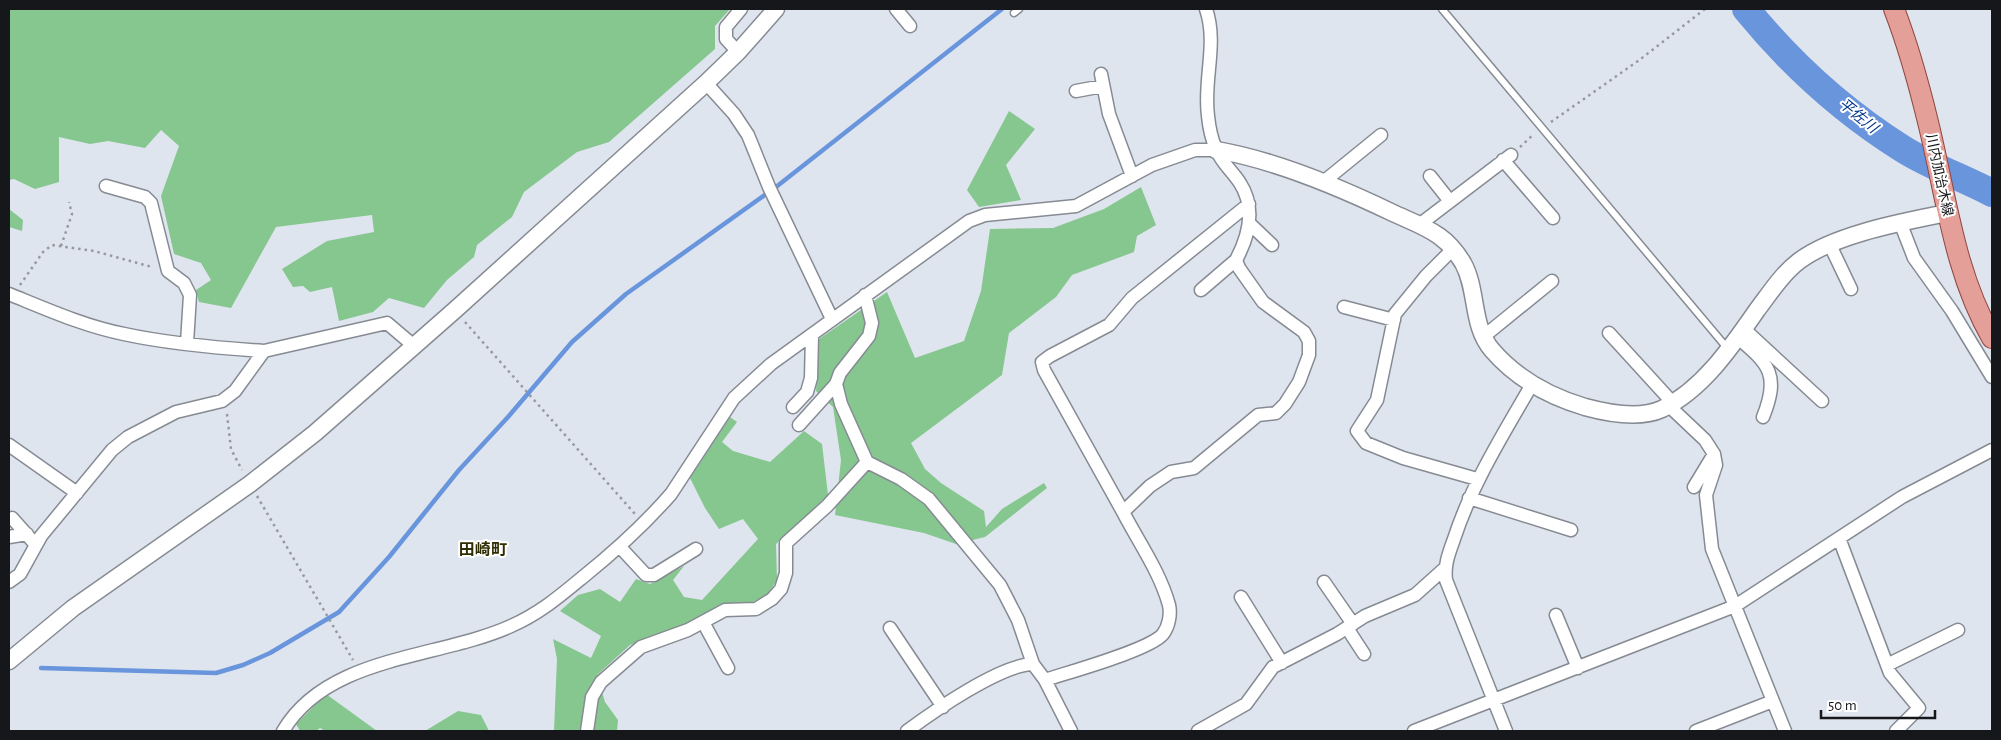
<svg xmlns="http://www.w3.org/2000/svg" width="2001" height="740" font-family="'Alegreya Sans','Noto Sans JP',sans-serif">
  <rect width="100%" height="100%" fill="#dfe5ee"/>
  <!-- green -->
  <path fill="#86c68f" d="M9,9h721l-15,17v23l-106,93 -32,10 -53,40 -12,25 -35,28 -3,12 -27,23 -23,28 -35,-10 -16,14 -34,9 -7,-34 -22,5 -7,-6 -10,1 -11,-18 45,-28 47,-9 -2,-17 -96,12 -45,81 -32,-6 -3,-12 15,-10 -10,-17 -27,-9 -13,-58 18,-50 -18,-16 -16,18 -37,-7 -18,3 -31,-7v45l-24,7 -21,-10 -5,1z
    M1009,111l26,18 -29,36 15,35 -42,7 -12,-17z
    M1141,187l15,38 -19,11 -3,16 -62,23 -16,22 -47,36 -7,42 -91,68 14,26 16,14 43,28 2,16 16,-18 42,-26 3,5 -62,49 -29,7 -32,-11 -89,-18 6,-55 -8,-53 -17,-16 3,-52 68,-47 28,66 49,-17 17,-50 9,-62 63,-1 51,-19z
    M9,209l14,11 -1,11 -13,-4z
    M730,417l7,5 -15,20 11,9 37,11 34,-31 18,13 6,51 -52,49 1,36 -9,14 -15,8 -32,2 -32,19 -59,22 -33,30 8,27 13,18 -1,11h-63l3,-72 -4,-20 38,19 10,-22 -41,-25 18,-16 22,-6 20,13 16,-23 14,5 34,-18 -11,14 11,17 18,3 56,-61 -15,-20 -24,10 -14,-21 -15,-30z
    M326,694l51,37h-52l-5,-3 -4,3h-16l-4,-7z
    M458,711l23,4 8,16h-64z"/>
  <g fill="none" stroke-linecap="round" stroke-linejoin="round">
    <!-- stream -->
    <path stroke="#6995dd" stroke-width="4.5" d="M41,668l175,5 27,-8 27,-12 69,-41 50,-55 70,-87 49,-53 64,-75 54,-48 150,-107 226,-178"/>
    <!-- river -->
    <path stroke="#6995dd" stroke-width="28" d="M1746,9c44,54 98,103 157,140 27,17 60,29 89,44"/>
    <defs>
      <path id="service" d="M1442,9l286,340
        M1014,13l5,-4"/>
      <path id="minor" d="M896,9l14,17
        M738,52l-12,-13v-12l15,-18
        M1101,74l8,40 23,62
        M706,83l28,31 14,21 21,52 63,132
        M1076,91l27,-5
        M1503,160l50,58
        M1430,176l19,24
        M1322,183l59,-48
        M106,186l39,11 6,6 17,68 16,12 6,12 -3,48
        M1900,222l14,36 38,53 40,66
        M1249,223l23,22
        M1419,225l92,-70
        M1830,245l21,44
        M1453,249l-27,27 -31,38 -18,86 -20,31 9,12 37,15 74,21
        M1201,290l35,-30
        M9,294c37,15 75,32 115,40 46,10 94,14 140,17
        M865,295l7,28 -3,13 -29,37 -4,11 5,20 26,58 34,17 28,20 71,86 18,35 15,44 12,16 26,51
        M1344,307l50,13
        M1744,329l78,72
        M1609,333l63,69
        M1483,337l69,-56
        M1738,338c31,26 42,37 25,79
        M1668,405l37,35 9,14 2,11 -10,30 6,54 73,182
        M793,407l14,-15 4,-14 1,-43
        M799,425l37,-41
        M9,445l68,48
        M1694,487l20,-33
        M1469,498l102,32
        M1123,512l-79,-142 -2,-8 8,-6 59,-31 23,-27 117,-94
        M12,518l24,27
        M9,537l18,-3
        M1839,538l51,135 29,35 -23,23
        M620,547l26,28h8l42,-26
        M9,582l11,-8 21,-38 71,-86 16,-13 48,-25 46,-11 13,-10 29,-40 123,-28 27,23
        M1324,582l29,42
        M1241,597l41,66
        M1556,615l22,53
        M703,622l25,46
        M890,628l53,79
        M1347,628l17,26
        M1887,665l71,-35
        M1045,680c24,-8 105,-30 118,-46 6,-8 8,-20 6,-29 -9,-33 -31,-64 -46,-93l27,-26 21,-14 23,-4 64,-53 18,-2 9,-9 14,-22 10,-27v-14l-5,-9 -41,-30 -24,-34 -3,-8c13,-24 20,-52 4,-77 -7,-11 -19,-21 -24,-34 -4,-9 -7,-23 -8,-33 -5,-36 10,-72 -2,-107
        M283,731c45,-76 155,-72 228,-105 28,-12 49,-30 72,-49 31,-25 61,-52 88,-83l63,-96 37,-34 198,-143 16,-6 91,-9 76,-41 43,-15h21
        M587,731l5,-34 9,-15 40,-35 47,-17 37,-20 31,-1 16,-10 9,-10 5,-16v-30l41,-37 40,-44
        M907,731c27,-20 93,-66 126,-67
        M1198,731l48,-27 27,-37 64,-33 28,-18 50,-21 29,-26
        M1414,731l321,-125 167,-109 90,-47
        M1506,731l-60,-151c-2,-15 3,-27 8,-41 18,-55 48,-103 77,-153
        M1696,731l77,-30"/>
      <path id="tertiary" d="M1216,150c59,10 123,37 177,63 15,7 32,13 46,23 10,7 18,17 24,27 15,27 8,63 29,87 25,29 56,46 93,57 22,6 55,12 77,2 41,-20 70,-63 95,-99 13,-17 25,-36 42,-49 36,-27 104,-39 148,-48
        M9,661l64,-53 177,-124 65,-51 140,-123 251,-227 32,-31 38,-43"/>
      <path id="primary" d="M1894,9c14,36 25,76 34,113 18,73 26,150 64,216"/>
    </defs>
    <!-- service casing -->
    <use href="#service" stroke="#868b93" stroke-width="9"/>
    <!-- minor casing -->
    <use href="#minor" stroke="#868b93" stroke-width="15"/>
    <!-- tertiary casing -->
    <use href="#tertiary" stroke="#868b93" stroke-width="19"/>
    <!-- primary casing -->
    <use href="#primary" stroke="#904640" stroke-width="22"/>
    <!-- path -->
    <path stroke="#9599a0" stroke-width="2.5" stroke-dasharray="2.5 4" stroke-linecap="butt" d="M1551,122l87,-61 67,-52
      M1520,147l14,-13
      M61,246l11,-32 -3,-12
      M20,285l23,-33 9,-7 42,6 58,16
      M465,322l170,192
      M227,414l4,35 11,21
      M257,496l96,164"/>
    <!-- service -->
    <use href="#service" stroke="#fff" stroke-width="6"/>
    <!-- minor -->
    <use href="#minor" stroke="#fff" stroke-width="12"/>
    <!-- tertiary -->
    <use href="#tertiary" stroke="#fff" stroke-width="16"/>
    <!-- primary -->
    <use href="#primary" stroke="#e49f98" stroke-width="20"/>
  </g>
  <g text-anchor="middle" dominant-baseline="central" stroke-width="4" stroke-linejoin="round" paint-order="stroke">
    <!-- street labels -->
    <g font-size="14" fill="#15171a" stroke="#fff">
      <text transform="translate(1939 175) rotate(78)">川内加治木線</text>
    </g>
    <!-- water labels -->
    <g font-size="15" font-style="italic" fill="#02388a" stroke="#fff">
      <text transform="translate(1858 116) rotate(39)">平佐川</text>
    </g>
    <!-- quarter labels -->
    <g font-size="16" font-weight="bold" fill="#2e2d02" stroke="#fff">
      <text x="483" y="550">田崎町</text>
    </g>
  </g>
  <!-- border -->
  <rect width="2001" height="740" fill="none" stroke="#15171a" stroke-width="20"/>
  <!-- scale -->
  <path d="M1821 710v8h114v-8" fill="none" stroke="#15171a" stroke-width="2.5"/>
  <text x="1828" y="710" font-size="15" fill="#15171a" stroke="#ffffff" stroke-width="4" paint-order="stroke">50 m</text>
</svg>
